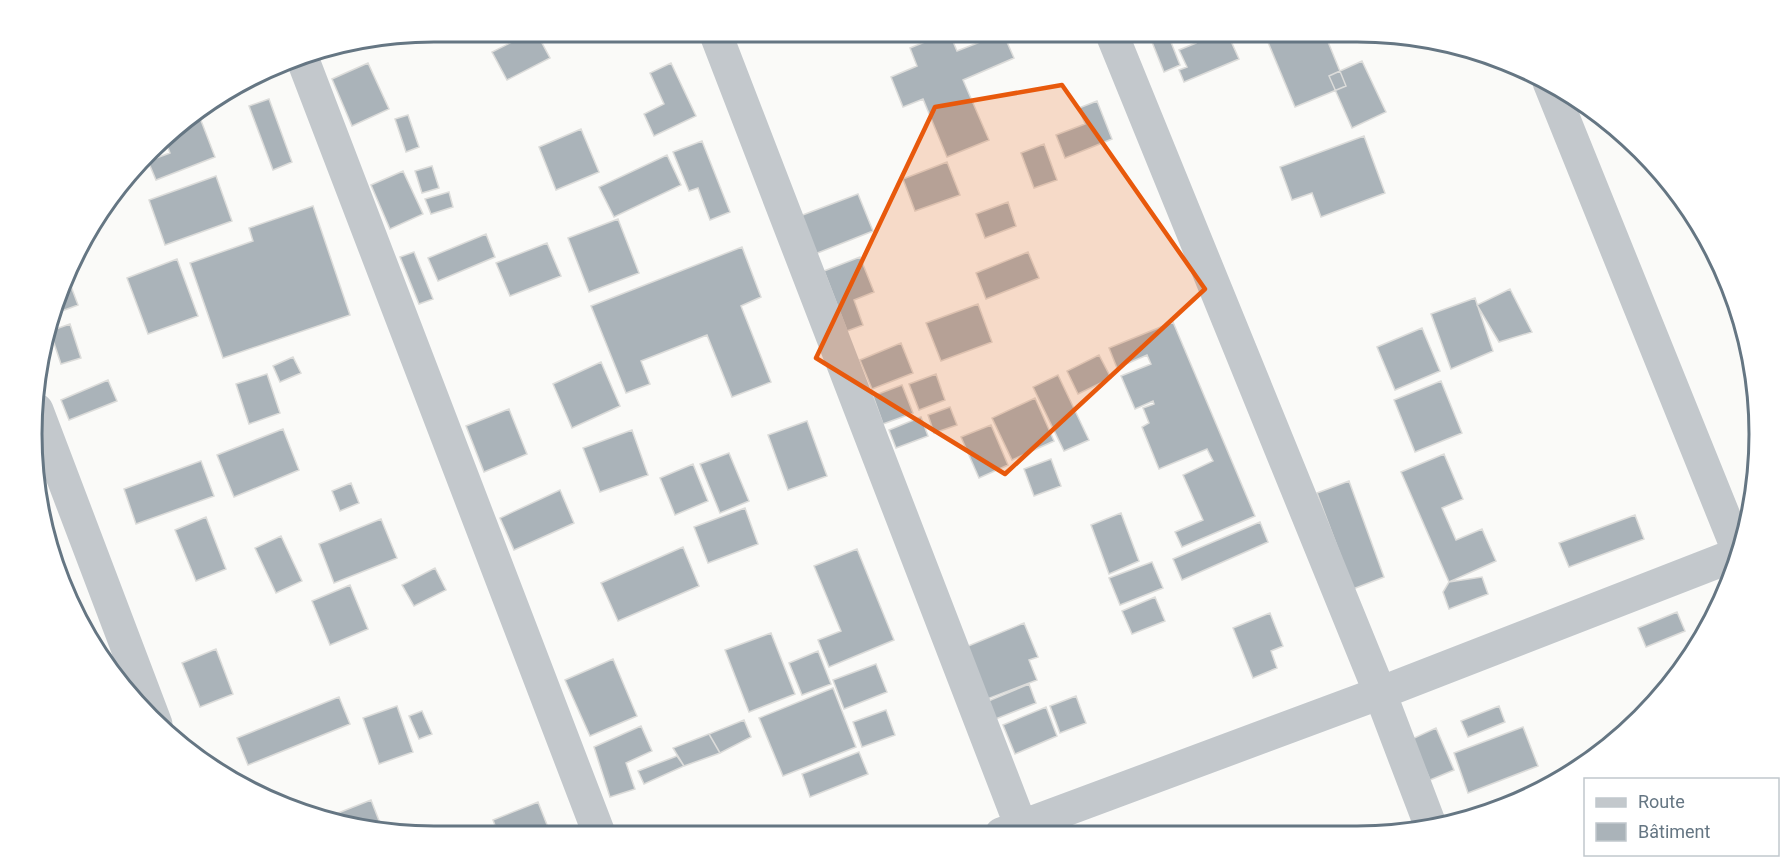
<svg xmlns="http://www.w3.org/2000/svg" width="1791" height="868" font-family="Roboto,sans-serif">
  <rect width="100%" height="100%" fill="#fafaf8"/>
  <!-- building -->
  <path fill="#aab3b9" stroke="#dcdcda" stroke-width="1.5" d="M504,32h34l-29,11z
    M532,32h4l14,26 -43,22 -15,-28z
    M949,32l8,19 46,-18 11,25 -51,22 26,60 -42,17 -24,-58 -20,8 -12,-30 26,-11 -7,-18z
    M1148,32h19l13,33 -16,7z
    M1191,32h46l2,5 -8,4 8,18 -55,23 -5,-12 8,-3 -8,-17 17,-7z
    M1273,32h51l22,54 -51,21 -30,-72z
    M1362,61l24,51 -34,16 -23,-52z
    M368,63l21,46 -37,17 -20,-47z
    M671,63l25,53 -42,20 -10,-22 20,-10 -14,-31z
    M269,99l23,63 -19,8 -24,-64z
    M1097,101l15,38 -47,19 -9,-23 29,-11 -6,-16z
    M197,110l18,47 -59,23 -8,-19 22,-8 -5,-13 24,-25z
    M408,115l11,32 -13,5 -11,-33z
    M581,129l18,43 -43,18 -17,-43z
    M1364,136l21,57 -64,24 -9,-24 -20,7 -12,-33z
    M702,141l28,71 -20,8 -12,-32 -9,3 -16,-39z
    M1044,144l13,36 -23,8 -13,-35z
    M667,155l14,30 -67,32 -15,-30z
    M947,162l13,33 -45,16 -12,-32z
    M432,166l7,22 -17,5 -7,-22z
    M403,171l20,43 -33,15 -19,-44z
    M216,176l16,45 -67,24 -16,-45z
    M449,192l4,15 -22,7 -6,-15z
    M858,194l15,37 -58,23 -15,-38z
    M1008,202l8,24 -31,12 -9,-24z
    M313,206l37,109 -127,43 -33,-95 63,-22 -4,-13z
    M618,219l21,54 -50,19 -21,-54z
    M486,234l9,23 -57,24 -10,-23z
    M547,243l14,33 -51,20 -14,-33z
    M742,247l19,50 -20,9 30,76 -39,15 -25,-62 -66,26 9,23 -24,9 -35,-87z
    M414,252l19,47 -14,5 -19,-47z
    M1028,252l11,26 -53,21 -10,-26z
    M860,257l14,35 -20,8 9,25 -16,6 -23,-60z
    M177,259l21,57 -50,18 -21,-56z
    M66,273l12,32 -27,10 11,-35z
    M1510,289l22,43 -33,10 -22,-37z
    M1475,298l18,53 -42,18 -20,-55z
    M978,304l14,38 -51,19 -15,-38z
    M1173,322l82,194 -73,31 -7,-15 28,-12 -20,-45 30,-14 -6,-12 -48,20 -17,-42 7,-4 -6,-15 11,-4 -1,-3 -18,8 -14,-33 30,-12 -4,-9 -30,13 -8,-20z
    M70,324l11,34 -20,6 -11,-33z
    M1422,328l18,43 -45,19 -18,-43z
    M901,343l12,30 -41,16 -12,-29z
    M1099,355l12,23 -33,16 -11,-23z
    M293,357l8,16 -21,9 -7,-16z
    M601,362l19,44 -48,22 -19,-44z
    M267,374l13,39 -31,11 -13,-40z
    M936,374l9,26 -26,10 -10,-26z
    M1058,375l31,65 -25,11 -31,-64z
    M108,380l9,21 -48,19 -8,-20z
    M1441,381l21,52 -47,19 -21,-52z
    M902,385l11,28 -30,11 -10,-28z
    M1035,398l19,43 -42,19 -20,-42z
    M950,407l7,18 -23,8 -6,-18z
    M509,409l18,45 -43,18 -18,-46z
    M921,417l7,19 -32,12 -7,-18z
    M807,421l20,55 -39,14 -20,-55z
    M991,425l17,40 -29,13 -18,-41z
    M283,429l16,41 -65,27 -17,-42z
    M632,430l16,45 -48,17 -17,-44z
    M729,453l20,48 -29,12 -20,-49z
    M1444,454l19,45 -21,9 14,32 26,-11 14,32 -47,21 -48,-110z
    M1051,459l10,27 -27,10 -10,-27z
    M201,461l13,35 -78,28 -12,-35z
    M693,464l15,37 -33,14 -15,-37z
    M1349,481l35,96 -31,12 -36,-96z
    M351,483l8,20 -19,8 -8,-20z
    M560,490l14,33 -60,27 -14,-32z
    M745,508l13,36 -50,19 -14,-36z
    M1121,513l18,48 -30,13 -18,-49z
    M1635,515l9,24 -75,28 -10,-24z
    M206,517l20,52 -30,12 -21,-51z
    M381,519l16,39 -63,25 -15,-39z
    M1260,522l8,20 -86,38 -9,-21z
    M281,536l21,45 -26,12 -21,-45z
    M683,547l16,39 -81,35 -17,-38z
    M857,549l37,91 -65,27 -11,-27 23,-9 -27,-65z
    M1152,562l11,26 -43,17 -11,-27z
    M435,568l11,22 -32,16 -12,-21z
    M1482,577l6,17 -39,15 -6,-17 6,-10z
    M350,585l18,44 -38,16 -18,-44z
    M1155,597l10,24 -33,13 -10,-23z
    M1677,612l8,19 -39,16 -8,-19z
    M1270,613l13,33 -12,5 6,17 -24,10 -20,-50z
    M1024,623l14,34 -9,3 8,20 -55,21 -21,-52z
    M771,633l24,61 -46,18 -24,-62z
    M216,649l17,45 -33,13 -18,-44z
    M818,651l13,33 -29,11 -13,-32z
    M613,659l24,57 -47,20 -25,-56z
    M876,664l11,28 -43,17 -11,-29z
    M1029,684l7,19 -43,17 -7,-18z
    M833,688l23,59 -73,29 -24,-58z
    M1076,696l10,27 -26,10 -10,-27z
    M339,697l11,27 -102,41 -11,-27z
    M397,706l16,46 -34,12 -16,-46z
    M1499,706l6,16 -37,15 -7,-16z
    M1046,707l11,29 -42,18 -12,-29z
    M886,710l9,25 -33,12 -9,-25z
    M422,711l10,23 -13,5 -10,-23z
    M744,720l7,17 -31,16 -11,-19z
    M641,726l11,25 -26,12 9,26 -25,8 -16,-50z
    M1523,727l15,39 -70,27 -14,-40z
    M1436,728l18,42 -24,10 -18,-41z
    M709,734l11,19 -36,13 -11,-18z
    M859,752l9,22 -58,23 -8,-23z
    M677,756l7,10 -40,18 -6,-13z
    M371,800l12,31 -28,-2 -32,-10z
    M538,802l13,33 -52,1 -6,-16z"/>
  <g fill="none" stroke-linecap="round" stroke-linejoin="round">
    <!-- minor -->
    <path stroke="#c3c8cc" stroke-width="33" d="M715,32l309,802
      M1111,32l269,661 51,134
      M301,55l299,781
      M1549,82l190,471
      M37,410l119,314
      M1001,834l379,-141 360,-140"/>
  </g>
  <!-- marked area -->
  <path fill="#e8590c" fill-opacity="0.2" stroke="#e8590c" stroke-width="4.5" stroke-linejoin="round" d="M1062,85l143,204 -200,185 -189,-116 119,-251z"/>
  <!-- crop -->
  <path d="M0 0H1791V868H0ZM434 42H1357A392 392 0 0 1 1749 434V434A392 392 0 0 1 1357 826H434A392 392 0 0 1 42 434V434A392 392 0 0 1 434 42Z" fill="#fff" fill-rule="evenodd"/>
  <path fill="none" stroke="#657683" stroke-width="3" d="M434 42H1357A392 392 0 0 1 1749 434V434A392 392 0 0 1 1357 826H434A392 392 0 0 1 42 434V434A392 392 0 0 1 434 42Z"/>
  <!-- legend -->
  <rect x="1584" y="778" width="195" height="78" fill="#ffffff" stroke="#c1c8cd" stroke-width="1.5"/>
  <rect x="1596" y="798" width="30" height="9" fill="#c3c8cc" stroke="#c1c8cd" stroke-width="1.5"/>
  <text x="1638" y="808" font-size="18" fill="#657683">Route</text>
  <rect x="1596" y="823" width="30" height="18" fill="#aab3b9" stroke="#c1c8cd" stroke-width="1.5"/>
  <text x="1638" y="838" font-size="18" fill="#657683">Bâtiment</text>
</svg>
